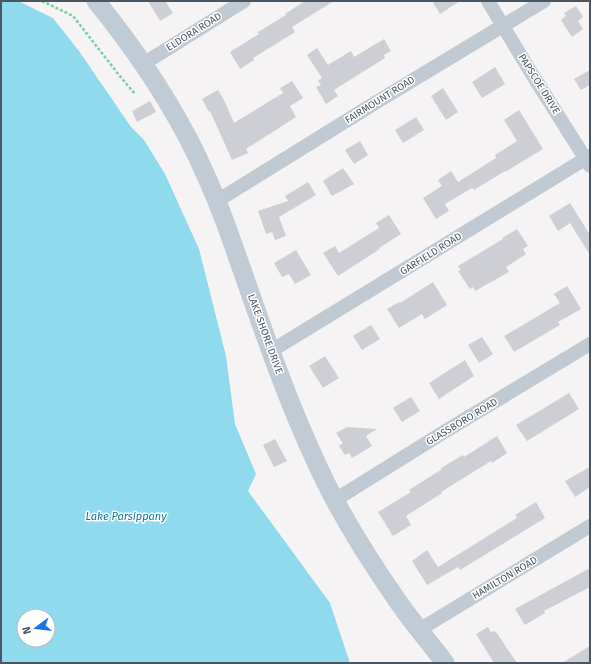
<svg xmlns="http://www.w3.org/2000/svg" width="591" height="664" font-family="'Fira Sans',sans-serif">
  <rect width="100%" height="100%" fill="#f5f3f3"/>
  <!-- water -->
  <path fill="#90daee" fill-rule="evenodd" d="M1,1h17l35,17 26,33 52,76 13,13 21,34 34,75 27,107 9,68 21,50 -8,17 82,112 20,60h-349zM24,616h24v24h-24z"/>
  <!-- building -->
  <path fill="#cdcfd5" d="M148,1h17l8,12 -13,8z
    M305,1h29l-42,26 3,5 -42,26 1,2 -14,9 -10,-17 29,-18 -1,-2 28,-17 -1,-1z
    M432,1h28l-20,13z
    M576,6l7,11 -5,4 5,8 -11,8 -11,-17 5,-4 -2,-3z
    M384,39l7,12 -7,4 1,3 -51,32 4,6 -12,8 -10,-17 5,-2 -3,-4 4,-3 -15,-23 10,-7 11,17 23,-14 3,6z
    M495,67l10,17 -23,14 -10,-16z
    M590,70v15l-9,5 -7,-11z
    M292,81l11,17 -13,8 6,11 -50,32 2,4 -16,7 -22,-49 -1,1 -7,-13 16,-9 6,10 10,23 49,-30 -3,-5z
    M443,88l15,24 -12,8 -15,-24z
    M150,101l6,11 -19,10 -5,-11z
    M519,110l24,39 -38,23v-1l-31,19 -2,-2 -27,16 4,7 -13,8 -13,-21 19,-12 -4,-6 13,-9 7,11 38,-24 -1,-3 22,-14 -13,-21z
    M416,117l8,13 -21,13 -8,-13z
    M360,141l8,14 -14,9 -9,-14z
    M343,168l11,16 -22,12 -9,-15z
    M308,182l8,13 -37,22 7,19 -11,4 -3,-8 -6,2 -8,-23 30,-10 -3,-5z
    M570,203l20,32v20l-20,-32 -12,8 -9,-15z
    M389,215l12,19 -22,14 1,1 -42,27 -15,-23 12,-7 4,7 40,-25 -3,-5z
    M517,229l11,17 -5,3 3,5 -20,13 3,5 -34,19 -2,-4 -3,2 -12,-18 3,-1 -3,-4 45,-27 -1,-1z
    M296,250l15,25 -16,9 -6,-10 -7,3 -8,-14z
    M433,282l14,23 -22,14 -3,-5 -23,14 -12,-19 12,-7 1,1z
    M567,286l14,23 -23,13 2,3 -46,27 -10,-16 56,-33 -6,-9z
    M371,325l9,14 -18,11 -9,-14z
    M482,337l11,17 -14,9 -11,-18z
    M325,356l14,22 -16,10 -14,-22z
    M465,360l9,16 -35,23 -10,-16z
    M569,393l10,16 -52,32 -11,-16z
    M411,397l9,14 -18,11 -9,-14z
    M347,427l30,2 -11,7 6,10 -20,12 -3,-5 -4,2 -6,-9 4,-3 -7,-10z
    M497,436l10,17 -15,10 -1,-2 -50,31 1,1 -36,23 5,9 -18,11 -15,-24 33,-20 -2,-2 33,-21 -1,-1 22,-13 1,2z
    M275,439l12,22 -13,6 -11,-22z
    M590,467v20l-15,10 -10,-16z
    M536,502l9,16 -85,52 -2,-3 -31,18 -15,-24 15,-11 11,17 79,-49 -2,-3z
    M590,568v19l-46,24 1,2 -20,12 -10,-16z
    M488,627l3,5 3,-1 1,1h1l21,31h-23l-18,-29z
    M590,646v17h-28z"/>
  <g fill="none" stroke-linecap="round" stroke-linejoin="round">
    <!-- path -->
    <path stroke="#7ad0a6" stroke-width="2.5" stroke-dasharray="3 2" stroke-linecap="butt" d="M42,1l31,15 46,59 16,19"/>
    <!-- street -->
    <path stroke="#c1cad2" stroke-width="14" d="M488,1l42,70 60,95
      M143,64l101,-63
      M217,201l158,-98 169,-102
      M271,351l319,-195
      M335,500l109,-68 146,-88
      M419,630l171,-104"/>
    <!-- secondary -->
    <path stroke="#c1cbd6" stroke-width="19" d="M96,1c35,43 66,88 92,137 14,27 26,55 37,84 29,80 55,163 91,240 22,49 51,95 81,138 15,22 32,42 48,63"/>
  </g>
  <g text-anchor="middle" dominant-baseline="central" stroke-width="3" stroke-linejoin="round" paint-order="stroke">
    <!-- street labels -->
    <g font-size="10" fill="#4a5661" stroke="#fff">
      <text transform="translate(194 32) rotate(-32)">ELDORA ROAD</text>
      <text transform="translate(539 84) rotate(58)">PAPSCOE DRIVE</text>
      <text transform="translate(380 100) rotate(-32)">FAIRMOUNT ROAD</text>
      <text transform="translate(431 254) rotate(-32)">GARFIELD ROAD</text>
      <text transform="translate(265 334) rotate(70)">LAKE SHORE DRIVE</text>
      <text transform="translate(462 422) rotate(-31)">GLASSBORO ROAD</text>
      <text transform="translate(505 578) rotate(-31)">HAMILTON ROAD</text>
    </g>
    <!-- water labels -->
    <g font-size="11" font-style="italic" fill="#0c7c9b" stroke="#fff">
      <text x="126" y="516">Lake Parsippany</text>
    </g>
  </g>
  <!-- border -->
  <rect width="591" height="664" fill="none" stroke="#4a5661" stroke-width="4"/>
  <!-- north arrow -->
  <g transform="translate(36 628) rotate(255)"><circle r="19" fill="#ffffff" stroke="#b7bbc0"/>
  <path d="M0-3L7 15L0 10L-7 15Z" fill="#1a73e8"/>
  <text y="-6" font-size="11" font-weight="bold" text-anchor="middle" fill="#4a5661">N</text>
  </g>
</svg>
